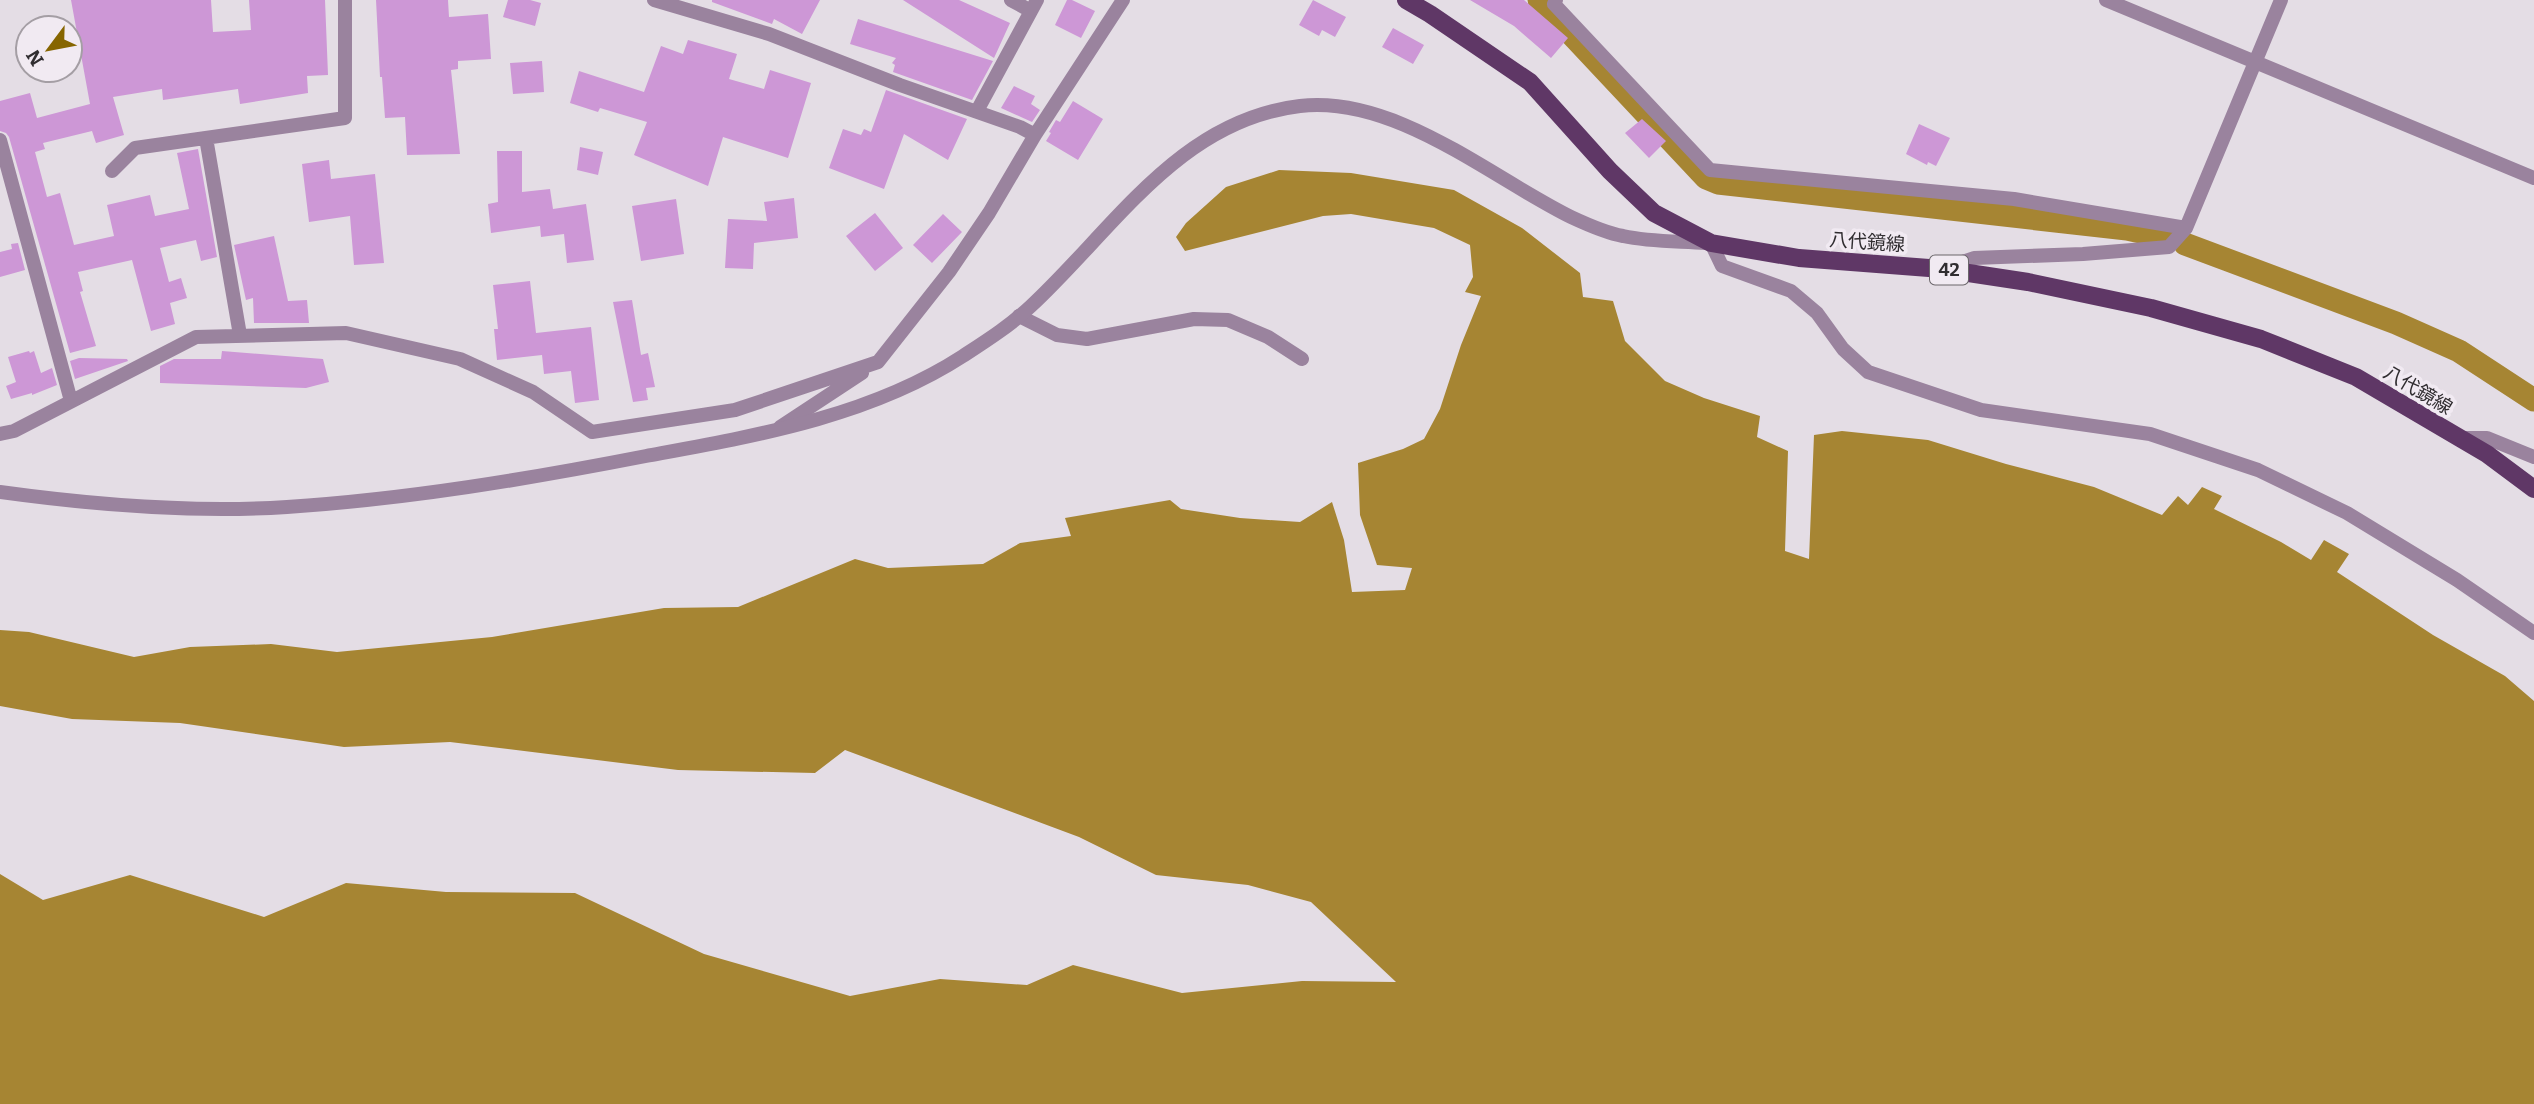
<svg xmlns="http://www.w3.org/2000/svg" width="2534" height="1104" font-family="Bitter,'Noto Sans JP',serif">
  <rect width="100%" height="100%" fill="#e4dde5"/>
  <!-- water -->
  <path fill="#a68533" d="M1279,170l72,3 103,17 68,38 58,45 3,24 30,4 12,40 40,40 39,17 56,18 -3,21 31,14 -3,100 24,8 5,-124 28,-4 86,9 78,24 88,23 68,28 16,-19 10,9 14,-18 20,9 -8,13 67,33 30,18 13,-20 25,14 -12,18 96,63 72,41 29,25v403h-2534v-230l43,26 87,-25 134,42 82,-34 100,9 129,1 129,61 146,42 90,-17 87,6 46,-20 109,28 120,-12 94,1 -85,-80 -63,-17 -92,-10 -77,-38 -234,-87 -30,23 -137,-3 -228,-28 -106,5 -164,-24 -108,-4 -72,-13v-76l29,2 105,25 56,-10 81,-3 66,8 155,-15 172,-29 74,-1 117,-48 33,9 95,-4 37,-21 51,-7 -6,-18 105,-18 11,9 59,9 60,4 32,-20 12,38 8,52 53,-2 7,-22 -35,-3 -17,-50 -2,-52 45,-14 21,-10 16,-30 21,-64 20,-49 -16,-4 8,-15 -3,-32 -36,-17 -83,-14 -28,2 -138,35 -9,-14 10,-14 40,-36z"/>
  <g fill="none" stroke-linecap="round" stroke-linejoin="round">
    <!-- canal -->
    <path stroke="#a68533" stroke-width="23" d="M1539,0l167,178 12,5 409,46 41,9
      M2185,244l211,79 63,28 75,49"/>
  </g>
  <!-- building -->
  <path fill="#cd97d6" d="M71,0h140l2,32 38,-2 -2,-30h76l3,75 -21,1 1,17 -68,11 -2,-15 -75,11 -1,-11 -49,8 11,38 -28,8 -4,-12 -49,12 2,6 -10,3 12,45 13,-4 14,52 40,-9 -7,-31 43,-10 5,21 34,-7 -12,-56 21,-4 19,108 -16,4 -5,-21 -36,8 9,34 12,-4 6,20 -17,5 5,21 -24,7 -19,-71 -54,12 5,19 -3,1 16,54 -26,7 -61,-216 -3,-4 -6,-2v-30l30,-8 7,25 53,-14z
    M376,0h72l1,17 39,-3 3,45 -33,2v8l-7,1 9,84 -53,1 -2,-38 -20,1 -3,-41h-2z
    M508,0h22l11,3 -6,23 -32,-9z
    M712,0h108l-18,34 -28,-15 -2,5 -60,-22z
    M903,0h56l51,23 -16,35z
    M1067,0h5l23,11 -14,27 -26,-13z
    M1313,0l33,17 -11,20 -13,-7 -3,6 -20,-11z
    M1470,0h54l44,38 -17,20 -37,-32z
    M858,19l135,42 -21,39 -79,-28 2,-7 -3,-2 4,-5 -46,-14z
    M1393,28l31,17 -11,19 -31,-17z
    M688,40l49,14 -8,25 35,10 6,-19 41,13 -23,75 -65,-21 -15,49 -74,-31 13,-33 -47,-14 -2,4 -28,-9 9,-32 65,21 17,-46 22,8z
    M542,61l2,31 -31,2 -3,-31z
    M1014,86l21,10 -4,8 9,6 -8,12 -31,-14z
    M886,90l81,29 -19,41 -44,-26 -20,55 -55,-21 14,-39 18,6 3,-6 7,3z
    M1073,101l30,18 -25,41 -32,-19 5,-8 -2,-1 7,-12 4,2z
    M1642,119l24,22 -17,17 -24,-25z
    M1919,124l31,14 -14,28 -8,-4 -1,3 -21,-11z
    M580,147l23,5 -5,23 -21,-5z
    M497,151h25v41l28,-3 3,20 33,-5 8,56 -27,3 -3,-29 -23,3 -1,-11 -49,7 -3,-29 10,-2z
    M329,160l2,19 44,-5 9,89 -30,2 -4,-49 -41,6 -7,-58z
    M794,198l4,40 -44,5 -1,26 -28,-1 3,-49 39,2 -3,-19z
    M676,199l8,55 -43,7 -9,-55z
    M875,213l28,35 -28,23 -29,-35z
    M943,214l19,18 -30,31 -19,-18z
    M274,236l14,65 19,-1 2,23h-55l-1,-25 -7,2 -12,-55z
    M18,243l7,27 -25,7v-25l12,-3 -1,-5z
    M530,281l6,52 55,-6 8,73 -24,3 -4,-32 -27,3 -2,-19 -45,5 -3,-31h4l-5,-44z
    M632,300l9,55 7,-2 7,34 -9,1 2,12 -15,2 -20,-100z
    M29,351l1,2 4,-2 7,22 11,-5 5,17 -25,10v-2l-21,6 -5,-13 10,-4 -8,-25z
    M222,351l101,8 6,23 -23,6 -146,-5v-17l14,-7h47z
    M79,358l48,1 1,2 -53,18 -5,-18z"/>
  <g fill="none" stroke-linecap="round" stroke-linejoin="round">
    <!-- minor -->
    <path stroke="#9a839e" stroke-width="14" d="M654,0l115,34 131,51 120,42 15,8 88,-135
      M1011,0l20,11
      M1556,0l-2,4 156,166 304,29 172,29
      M2106,0l428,178
      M977,111l60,-111
      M206,138l34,197
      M0,140l71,261
      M112,171l23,-23 210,-30v-118
      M1711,243l11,23 69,25 26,22 26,36 25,23 113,38 169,24 108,36 89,43 110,67 77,53
      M1945,268l29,-10 109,-4 86,-7 17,-19 95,-228
      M1019,316l38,19 30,4 107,-20 34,1 40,17 34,22
      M780,427l82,-54
      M0,434l14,-3 182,-94 150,-4 114,26 73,33 59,40 143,-22 143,-48 71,-90 40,-59 46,-78
      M2459,438h28l47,19"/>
    <!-- tertiary -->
    <path stroke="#9a839e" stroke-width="14" d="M0,492c94,13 192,21 287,15 121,-8 241,-28 359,-51 108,-20 223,-39 317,-100 23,-15 48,-31 68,-50 82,-76 148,-186 269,-200 95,-11 190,71 271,111 15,7 35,16 52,19 27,6 56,5 83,7"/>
    <!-- primary -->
    <path stroke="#5f3766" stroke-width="18" d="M1406,0l24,14 100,68 80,89 44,42 57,30 88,15 143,11 86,13 123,26 110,31 95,38 131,77 47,35"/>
  </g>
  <g text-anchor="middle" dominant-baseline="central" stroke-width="7" stroke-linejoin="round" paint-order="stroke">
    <!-- shield labels -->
    <rect fill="#f1eaf2" stroke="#6a666a" stroke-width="2" x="1930" y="255.5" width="38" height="29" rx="5"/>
    <g font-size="18" font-weight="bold" fill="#302d30">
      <text x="1949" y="270">42</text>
    </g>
    <!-- street labels -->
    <g font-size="19" fill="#302d30" stroke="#f1eaf2">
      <text transform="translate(1867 242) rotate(4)">八代鏡線</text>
      <text transform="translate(2418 390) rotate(31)">八代鏡線</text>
    </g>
  </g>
  <!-- north arrow -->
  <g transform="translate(49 49) rotate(238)"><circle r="33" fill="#f1eaf2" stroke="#a49ea4" stroke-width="2"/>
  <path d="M0-5L12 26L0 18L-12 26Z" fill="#866500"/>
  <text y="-10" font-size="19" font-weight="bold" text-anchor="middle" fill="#302d30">N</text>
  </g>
</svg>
